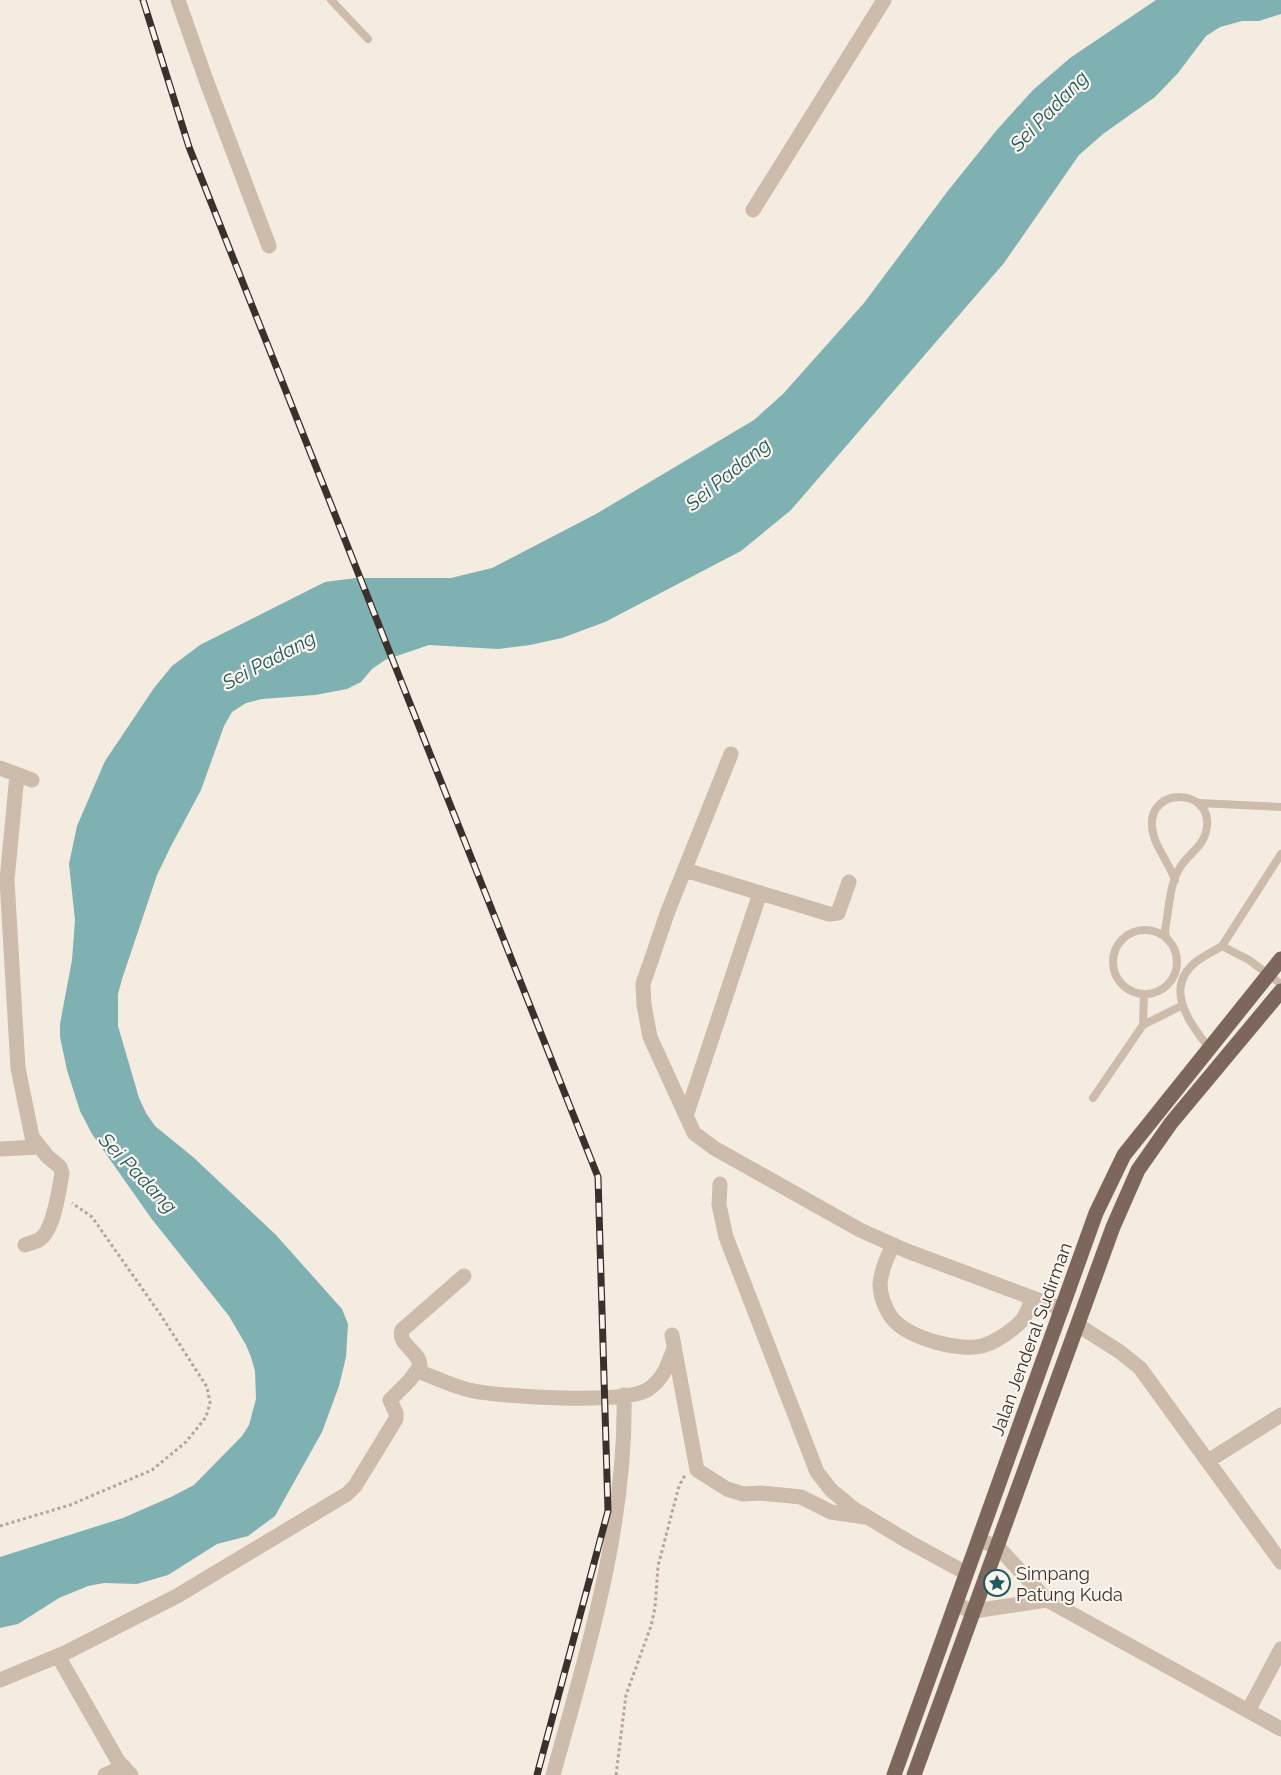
<svg xmlns="http://www.w3.org/2000/svg" width="1281" height="1775" font-family="Raleway,sans-serif">
  <rect width="100%" height="100%" fill="#f4ebe1"/>
  <!-- water -->
  <path fill="#7fb0b2" d="M1156,0h125v14l-22,7h-17l-22,6 -14,9 -28,37 -23,24 -52,37 -24,21 -75,108 -213,247 -50,41 -136,71 -43,16 -32,7 -32,4 -69,-4 -44,15 -13,9 -11,13 -14,7 -32,6 -53,4 -16,4 -14,9 -8,14 -23,64 -30,56 -14,29 -35,104 -4,15v32l21,72 7,15 9,13 38,31 83,78 66,74 6,15 -2,33 -7,29 -17,46 -47,84 -27,20 -31,8 -49,31 -31,9 -33,-1 -16,3 -29,12 -41,26 -18,4v-71l123,-39 48,-21 23,-12 48,-49 7,-11 7,-26 -1,-28 -4,-14 -5,-12 -17,-29 -78,-98 -59,-84 -12,-23 -13,-41 -7,-33v-13l12,-64 3,-40 -6,-56 8,-38 28,-65 49,-73 18,-22 28,-21 125,-63 31,-4h95l41,-10 104,-54 158,-94 29,-26 81,-91 83,-111 49,-61 37,-41 37,-32z"/>
  <g fill="none" stroke-linecap="round" stroke-linejoin="round">
    <!-- path -->
    <path stroke="#b9a596" stroke-width="3" stroke-dasharray="3 3" stroke-linecap="butt" d="M0,1526l70,-21 82,-35 34,-28 20,-25 4,-14 -3,-16 -47,-73 -68,-97 -20,-14
      M616,1775l10,-80 25,-69 4,-18 3,-42 21,-80 6,-11"/>
    <!-- lane -->
    <path stroke="#cdbbac" stroke-width="8" d="M331,0l37,39
      M1199,803l82,4
      M1113 962a32 32 0 1 1 64 0a32 32 0 1 1-64 0Z
      M1166,937l-1,-7c4,-19 4,-42 13,-59 8,-17 27,-23 29,-45 4,-38 -58,-39 -55,0 1,19 17,36 23,54
      M1222,946l59,-92
      M1143,1025l38,-19
      M1209,1048c-19,-25 -47,-60 -12,-87 8,-6 17,-10 25,-15l27,14 32,24
      M1093,1098l50,-73 1,-30"/>
    <!-- street -->
    <path stroke="#cdbbac" stroke-width="15" d="M178,0l28,80 63,166
      M753,210l131,-210
      M731,754l-63,157 -25,73 1,21 6,32 44,96 20,15 146,82 47,21 155,58
      M0,768l32,12
      M17,775l-10,105 11,188 14,69 15,19 13,11 2,6c-3,17 -8,58 -23,67 -4,2 -10,3 -14,5
      M685,870l144,44 9,-1 11,-31
      M686,1116l74,-223
      M0,1149l39,-2
      M720,1184l-1,21 7,32 91,235 14,18 23,19 55,33 57,31
      M893,1245c-6,12 -12,25 -13,39 0,11 5,25 12,34 15,20 70,35 93,27 12,-4 30,-16 38,-26 4,-6 7,-14 10,-21
      M1078,1325l42,27 20,16 141,194
      M672,1335l25,135 30,19 16,5 18,-1 40,4 30,15 34,5
      M417,1371c18,6 38,17 57,20 29,6 149,13 173,-1 16,-10 21,-25 27,-42
      M1208,1461l73,-46
      M979,1540l19,7 49,53 234,129
      M955,1605l19,6 73,-11
      M58,1656l60,105 13,14
      M0,1680l65,-27 112,-57 170,-102 8,-8 41,-67v-6l-6,-13 20,-20 10,-14c0,-15 -23,-21 -18,-36l62,-54
      M1248,1711l33,-62
      M105,1775l19,-8
      M553,1775c34,-123 74,-251 71,-380"/>
    <!-- primary -->
    <path stroke="#7d675c" stroke-width="15" d="M894,1775l202,-562 28,-58 157,-196
      M914,1775l199,-548 25,-57 33,-47 110,-132"/>
    <defs>
      <path id="rail" d="M143,0l46,147 409,1030 10,334 -71,264"/>
    </defs>
    <!-- rail casing -->
    <use href="#rail" stroke="#3b302b" stroke-width="7"/>
    <!-- rail -->
    <use href="#rail" stroke="#fbf5ee" stroke-width="4.5" stroke-dasharray="14" stroke-linecap="butt"/>
  </g>
  <!-- icons -->
  <defs>
    <symbol id="sight-ring" viewBox="-11 -11 22 22"><circle r="9.5" fill="#fbf5ee" stroke="#1f5a5e" stroke-width="1.5"/><path d="M0-6L1.8-2.2L6-1.7L2.9 1.2L3.7 5.4L0 3.3L-3.7 5.4L-2.9 1.2L-6-1.7L-1.8-2.2Z" fill="#1f5a5e"/></symbol>
  </defs>
  <g fill-rule="evenodd">
    <use href="#sight-ring" x="982" y="1568" width="30" height="30"/>
  </g>
  <g text-anchor="middle" dominant-baseline="central" stroke-width="4.5" stroke-linejoin="round" paint-order="stroke">
    <!-- street labels -->
    <g font-size="18" fill="#3b302b" stroke="#fbf5ee">
      <text transform="translate(1031 1339) rotate(-70)">Jalan Jenderal Sudirman</text>
    </g>
    <!-- poi labels -->
    <g font-size="18" fill="#3b302b" stroke="#fbf5ee" text-anchor="start">
      <text x="1016" y="1573">Simpang<tspan x="1016" dy="21">Patung Kuda</tspan></text>
    </g>
    <!-- water labels -->
    <g font-size="20" font-style="italic" fill="#1f5a5e" stroke="#fbf5ee">
      <text transform="translate(1049 111) rotate(-46)">Sei Padang</text>
      <text transform="translate(728 474) rotate(-39)">Sei Padang</text>
      <text transform="translate(269 660) rotate(-28)">Sei Padang</text>
      <text transform="translate(138 1173) rotate(46)">Sei Padang</text>
    </g>
  </g>
</svg>
